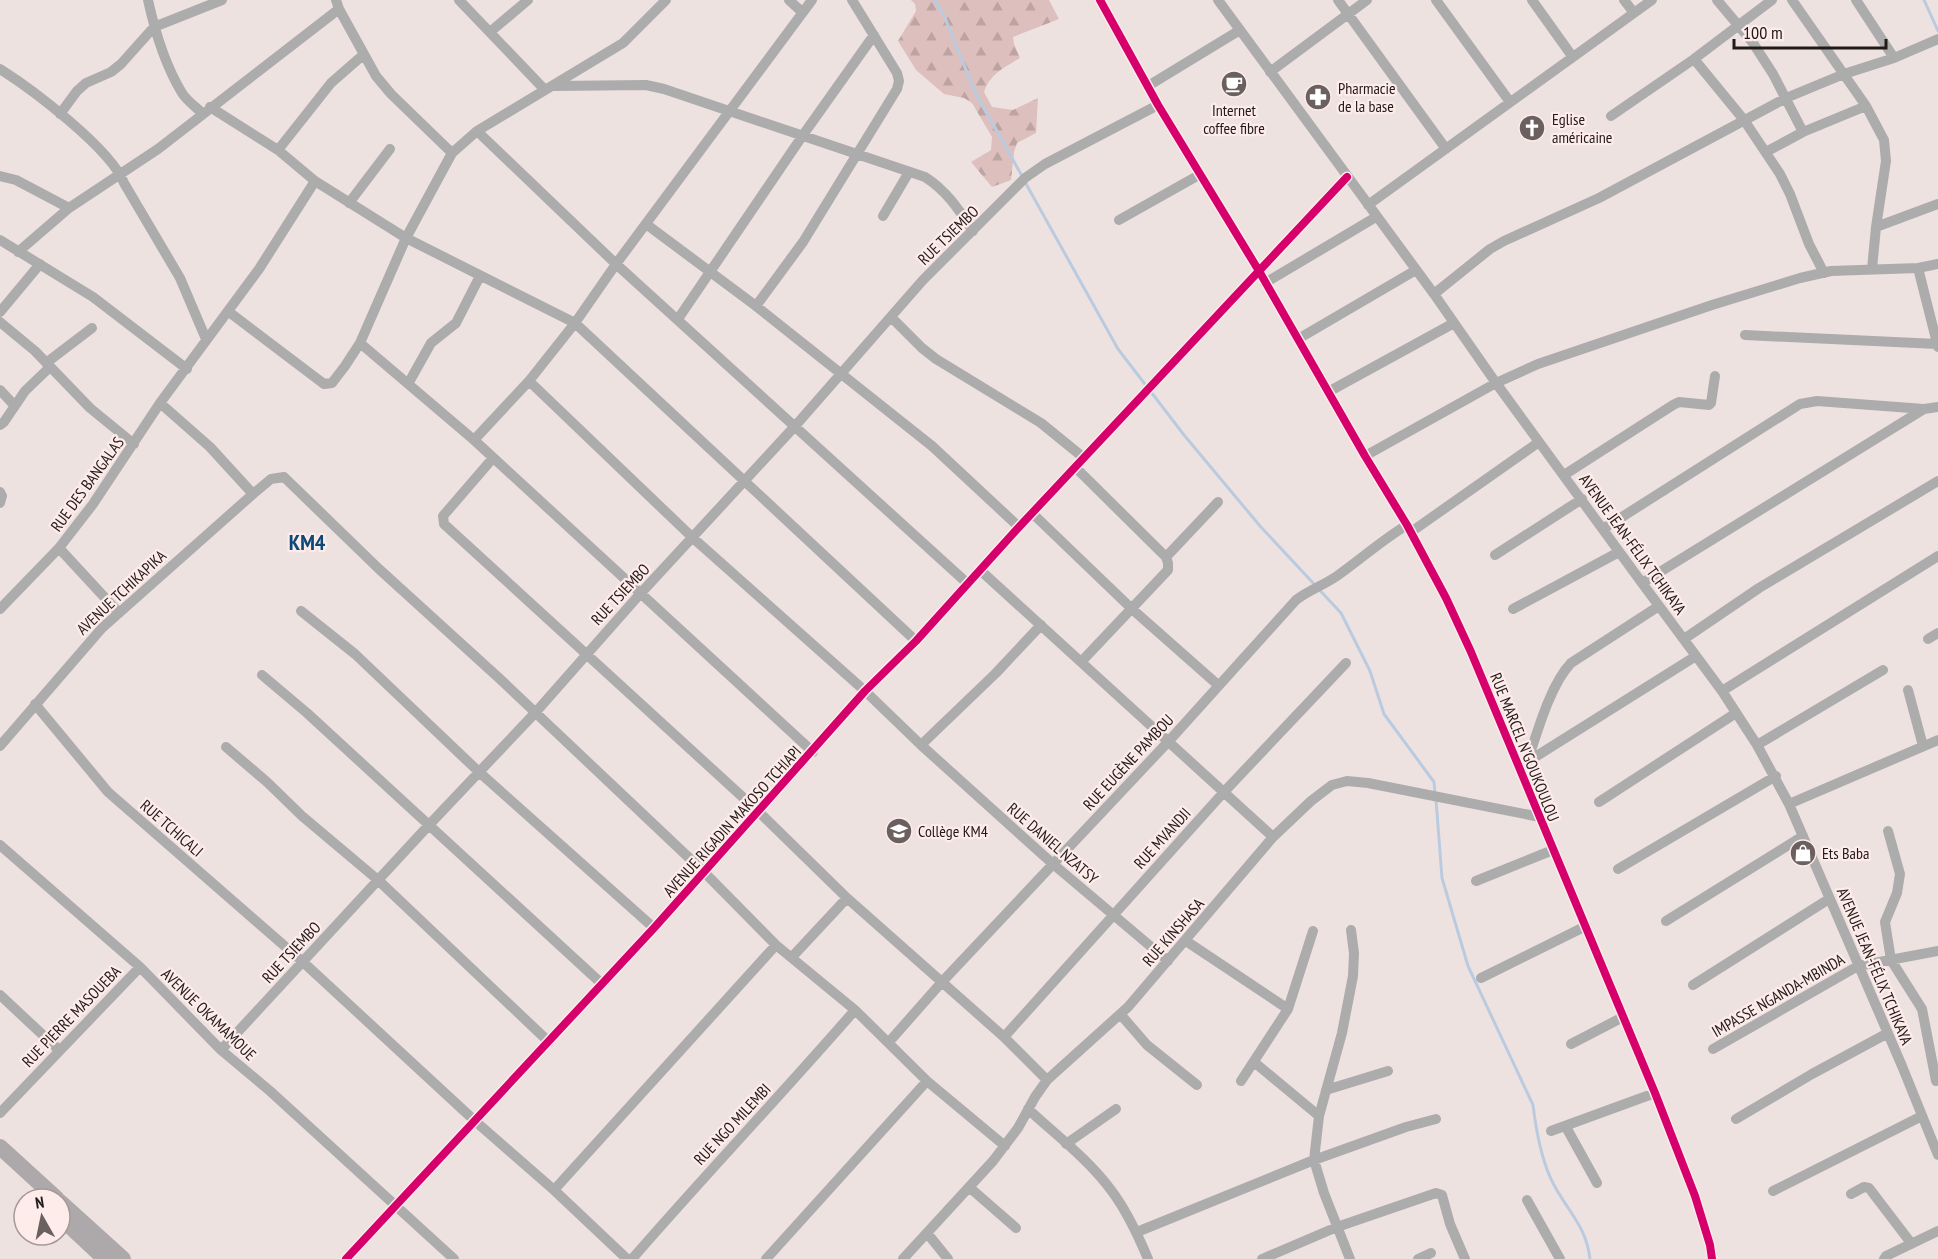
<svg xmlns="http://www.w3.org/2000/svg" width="1938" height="1259" font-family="'PT Sans Narrow',sans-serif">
  <defs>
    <pattern id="forest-firs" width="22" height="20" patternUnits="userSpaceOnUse" patternTransform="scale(1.5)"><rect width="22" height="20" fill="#ddbfbd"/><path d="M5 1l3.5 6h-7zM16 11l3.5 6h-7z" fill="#bda4a2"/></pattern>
  </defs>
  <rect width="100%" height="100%" fill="#eee2e1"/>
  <!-- forest -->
  <path fill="url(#forest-firs)" d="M911,0h138l10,19 -46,18 1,7 6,14c-15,9 -30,16 -36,34l8,15 21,3 25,-12 -2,35 -19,10 -3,9 -3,28 -19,7 -21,-25 20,-12 1,-13 -20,-34 -8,-5 -20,-4 -28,-24 -18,-29 18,-30 -1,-7z"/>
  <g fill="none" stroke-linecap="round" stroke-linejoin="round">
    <!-- stream -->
    <path stroke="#bacbe0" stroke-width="3" d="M935,0l10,18 30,74 47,84
      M1924,0l14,31
      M1025,182l93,167 66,86 76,91 81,87 29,58 14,43 50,68 1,12
      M1436,800l6,78 26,88 65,139c3,25 9,58 21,80 15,28 32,41 36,74"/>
    <!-- minor -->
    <path stroke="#adacad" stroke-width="10" d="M148,0c7,32 17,65 34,93 5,8 14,14 20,20
      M336,0l3,9 37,67 15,18 61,59
      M459,0l86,90
      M789,0l13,12
      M1100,0l58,105 101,166 106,185 42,69 39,73 25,54 184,441 40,103 15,49 2,14
      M1218,0l216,294 62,89 146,200 80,108 35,54 32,59 113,262 36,89
      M1338,0l108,149
      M1436,0l74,102
      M1532,0l40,56
      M1624,0l10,13
      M1717,0l36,43 20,31 30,58
      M1792,0l74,106 18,34 2,21 -10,66 -4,42
      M1856,0l38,58
      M490,32l38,-32
      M1694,59l50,61 36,54 10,20 19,50 15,29
      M0,69c32,20 111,80 124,114l56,95 26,61
      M1270,72l97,-72
      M555,86l91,-1 18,4 261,88c22,14 34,33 48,54
      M1148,86l92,-56
      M210,107l68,43 37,31 91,57 169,85 341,318
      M60,114l17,-23 9,-8 25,-11 10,-8 33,-37 68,-27
      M1611,116l83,-57 78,-59
      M477,131l139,133 351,319
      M278,150l53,-67 32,-28
      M1766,152l37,-20 63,-26
      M0,176l16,4 53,28
      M349,203l41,-54
      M1368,205l284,-205
      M883,216l26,-44
      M1119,220l80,-45
      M646,224l110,82 176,140 87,81
      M1876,227l62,-23
      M0,240l93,57 94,72
      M18,252l51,-44 89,-59 181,-140
      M1918,268l20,79
      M1265,283l111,-66
      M1434,294l56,-45 14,-8 95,-43 187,-100 58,-24 50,-16 44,-19
      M756,306l47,-64 94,-153 2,-8 -2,-8 -45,-73
      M0,312l40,-48
      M229,312l95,72 8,-1 13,-17 15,-23 46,-105 46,-85 25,-22 146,-88 43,-43
      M891,317l31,31 14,11 105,64 43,35
      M678,319l125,-184 71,-100
      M0,322l35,29 55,57 44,36
      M1745,335l192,9
      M1298,339l118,-69
      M360,343l114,97 339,312
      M46,363l46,-35
      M529,381l164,157 172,153 56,54 132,119 115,97
      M408,384l23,-41 25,-20 24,-47
      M0,390l14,15
      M1328,392l126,-69
      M160,403l50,44 43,47
      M0,425l4,-3 21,-31 25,-24
      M474,440l55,-59 46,-58 41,-59 196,-264
      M1365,456l131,-73 42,-19 174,-59 88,-27 31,-7 87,-3 20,-4
      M493,458l-50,58 1,8 315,288 88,86 157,139 43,43
      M1075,467l91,90 2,6v7l-87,92
      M1564,475l109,-70 6,-3 30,3 2,-2 4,-27
      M0,492l2,4 -2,7
      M1032,513l100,96 86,76
      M1603,529l197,-125 17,-3 107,8
      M1411,532l128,-90
      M59,548l60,65
      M1495,555l87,-56
      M1166,557l52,-55
      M980,570l293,267
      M1642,583l282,-174 14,-2
      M0,609l59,-61 34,-44 67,-101 99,-134 56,-88
      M1513,609l106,-57
      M301,611l54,43 124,118 175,156
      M1684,639l75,-51 179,-107
      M1928,639l10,-6
      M262,675l45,38 295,271
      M1908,690l15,56
      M1722,691l216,-135
      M35,704l73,88 195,170 172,159 79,69 73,69
      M921,745l75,-72 45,-48
      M1757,745l126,-75
      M0,746l102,-118 151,-134 18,-15 13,-2 95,92 121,110 204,193 72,73 79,65 72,71 78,65
      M226,747l41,35 35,34 76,64 171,162
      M1527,763c10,-30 23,-78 44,-100l88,-57
      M1524,764l172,-108
      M1599,802l137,-89
      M1789,804l149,-64
      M1888,831l12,43 -3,19 -12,29 6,38 31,49 14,72
      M0,845l140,122 81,83 49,41 184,168
      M1618,869l158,-93
      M1476,881l77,-31
      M1666,921l137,-85
      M1186,941l102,68
      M792,957l55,-59
      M1481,978l105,-52
      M1693,985l136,-86
      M0,995l59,55
      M1121,1015l26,30 50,40
      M1004,1037l219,-244 123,-130
      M889,1042l52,-59 227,-241 128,-142c13,-10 28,-15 41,-24 24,-17 45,-36 70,-51
      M1571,1044l52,-27
      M1713,1049l145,-83 80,-15
      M221,1050l207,-224 107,-113 105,-119 156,-169 127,-145 102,-102 20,-14 113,-59
      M1254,1062l65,54
      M1241,1081l47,-72 25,-78
      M1326,1090l62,-19
      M1028,1109c28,26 60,50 83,81 16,21 27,45 37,69
      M0,1113l140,-146
      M1736,1119l76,-45 76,-41
      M1566,1127l31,56
      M1551,1131l104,-38
      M1066,1144l50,-35
      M969,1187l47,41
      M554,1190l222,-245
      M1773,1191l149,-75
      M1851,1194l13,-7 5,1 42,55
      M1527,1200l33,59
      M1137,1232l177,-72 92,-33 30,-8
      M927,1233l21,26
      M346,1259l308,-331 211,-237 51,-50 103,-114 328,-350
      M632,1259c73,-84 150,-165 223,-249
      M766,1259l161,-178
      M903,1259l90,-98 25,-33 17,-31 12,-17 81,-73 145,-170 38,-36 21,-16 15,-4 21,2 172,34
      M1262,1259l75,-32 99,-34 6,2 8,29 15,35
      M1350,1259l-26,-66 -10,-33 5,-44 23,-83 11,-57 1,-23 -3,-23
      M1418,1259l13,-6
      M1884,1259l2,-3 52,-25"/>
    <!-- highway -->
    <path stroke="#ada9aa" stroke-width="16" d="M0,1147l57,52
      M60,1202l63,57
      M60,1217l45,42"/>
    <defs>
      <path id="cycleway" d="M1100,0l58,105 101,166 106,185 42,69 39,73 25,54 184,441 40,103 15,49 2,14
        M346,1259l308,-331 211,-237 51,-50 103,-114 328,-350"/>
    </defs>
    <!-- cycleway casing -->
    <use href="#cycleway" stroke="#feecea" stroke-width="11"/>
    <!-- cycleway -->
    <use href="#cycleway" stroke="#d6006c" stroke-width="8"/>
  </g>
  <!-- icons -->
  <defs>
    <symbol id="cafe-disc" viewBox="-11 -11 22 22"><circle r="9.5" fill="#69605f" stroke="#feecea"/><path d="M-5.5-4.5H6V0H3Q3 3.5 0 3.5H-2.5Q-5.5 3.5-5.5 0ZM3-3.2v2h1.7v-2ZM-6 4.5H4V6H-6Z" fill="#fff"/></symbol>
    <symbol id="pharmacy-disc" viewBox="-11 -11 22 22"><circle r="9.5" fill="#69605f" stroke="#feecea"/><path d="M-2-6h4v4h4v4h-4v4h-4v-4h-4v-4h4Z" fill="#fff"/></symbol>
    <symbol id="church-disc" viewBox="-11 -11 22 22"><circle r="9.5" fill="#69605f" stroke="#feecea"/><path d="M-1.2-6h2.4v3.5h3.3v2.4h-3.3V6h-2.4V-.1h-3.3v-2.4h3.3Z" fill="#fff"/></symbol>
    <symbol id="school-disc" viewBox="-11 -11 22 22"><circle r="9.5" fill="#69605f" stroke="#feecea"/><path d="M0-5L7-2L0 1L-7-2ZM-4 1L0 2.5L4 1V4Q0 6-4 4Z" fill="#fff"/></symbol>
    <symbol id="shop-disc" viewBox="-11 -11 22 22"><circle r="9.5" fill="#69605f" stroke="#feecea"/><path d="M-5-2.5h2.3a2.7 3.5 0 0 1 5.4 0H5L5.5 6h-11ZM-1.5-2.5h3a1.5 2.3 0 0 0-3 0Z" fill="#fff"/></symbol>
  </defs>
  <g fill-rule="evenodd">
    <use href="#cafe-disc" x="1219" y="69" width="30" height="30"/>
    <use href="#pharmacy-disc" x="1303" y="82" width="30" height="30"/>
    <use href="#church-disc" x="1517" y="113" width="30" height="30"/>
    <use href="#school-disc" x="884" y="816" width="30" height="30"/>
    <use href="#shop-disc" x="1788" y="838" width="30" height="30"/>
  </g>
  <g text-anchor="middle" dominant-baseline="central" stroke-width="4.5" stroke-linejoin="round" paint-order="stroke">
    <!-- poi labels -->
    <g font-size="16" fill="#211a19" stroke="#feecea" text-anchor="start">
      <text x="1338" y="88">Pharmacie<tspan x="1338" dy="18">de la base</tspan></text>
      <text x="1234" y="110" text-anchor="middle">Internet<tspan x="1234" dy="18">coffee fibre</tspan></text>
      <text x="1552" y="119">Eglise<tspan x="1552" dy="18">américaine</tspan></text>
      <text x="918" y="831">Collège KM4</text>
      <text x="1822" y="853">Ets Baba</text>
    </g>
    <!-- street labels -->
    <g font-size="16" fill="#211a19" stroke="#feecea">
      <text transform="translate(948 235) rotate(-44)">RUE TSIEMBO</text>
      <text transform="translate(87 484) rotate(-54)">RUE DES BANGALAS</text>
      <text transform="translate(1633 544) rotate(54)">AVENUE JEAN-FÉLIX TCHIKAYA</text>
      <text transform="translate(121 592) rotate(-43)">AVENUE TCHIKAPIKA</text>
      <text transform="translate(620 594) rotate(-47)">RUE TSIEMBO</text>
      <text transform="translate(1525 747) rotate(68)">RUE MARCEL N'GOUKOULOU</text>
      <text transform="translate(1128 762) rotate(-47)">RUE EUGÈNE PAMBOU</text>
      <text transform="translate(732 821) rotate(-48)">AVENUE RIGADIN MAKOSO TCHIAPI</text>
      <text transform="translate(172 828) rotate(41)">RUE TCHICALI</text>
      <text transform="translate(1162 838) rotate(-48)">RUE MVANDJI</text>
      <text transform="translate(1053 843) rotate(41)">RUE DANIEL NZATSY</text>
      <text transform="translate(1173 932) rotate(-49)">RUE KINSHASA</text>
      <text transform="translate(291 952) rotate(-47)">RUE TSIEMBO</text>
      <text transform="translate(1875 966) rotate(67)">AVENUE JEAN-FÉLIX TCHIKAYA</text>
      <text transform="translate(1778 995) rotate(-30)">IMPASSE NGANDA-MBINDA</text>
      <text transform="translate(209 1014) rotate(44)">AVENUE OKAMAMOUE</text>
      <text transform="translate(71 1016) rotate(-46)">RUE PIERRE MASOUEBA</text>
      <text transform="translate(732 1124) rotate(-47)">RUE NGO MILEMBI</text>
    </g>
    <!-- district labels -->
    <g font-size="22" font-weight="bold" fill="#0c4979" stroke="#feecea">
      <text x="307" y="542">KM4</text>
    </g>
  </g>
  <!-- north arrow -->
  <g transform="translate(42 1217) rotate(351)"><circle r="28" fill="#feecea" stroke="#a69896" stroke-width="1.5"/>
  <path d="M0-4.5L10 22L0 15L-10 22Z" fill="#69605f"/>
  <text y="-9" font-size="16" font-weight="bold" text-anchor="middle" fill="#211a19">N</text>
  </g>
  <!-- scale -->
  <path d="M1734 39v9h152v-9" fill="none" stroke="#211a19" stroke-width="3"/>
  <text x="1743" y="39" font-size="18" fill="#211a19" stroke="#feecea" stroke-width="4.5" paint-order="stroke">100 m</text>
</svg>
